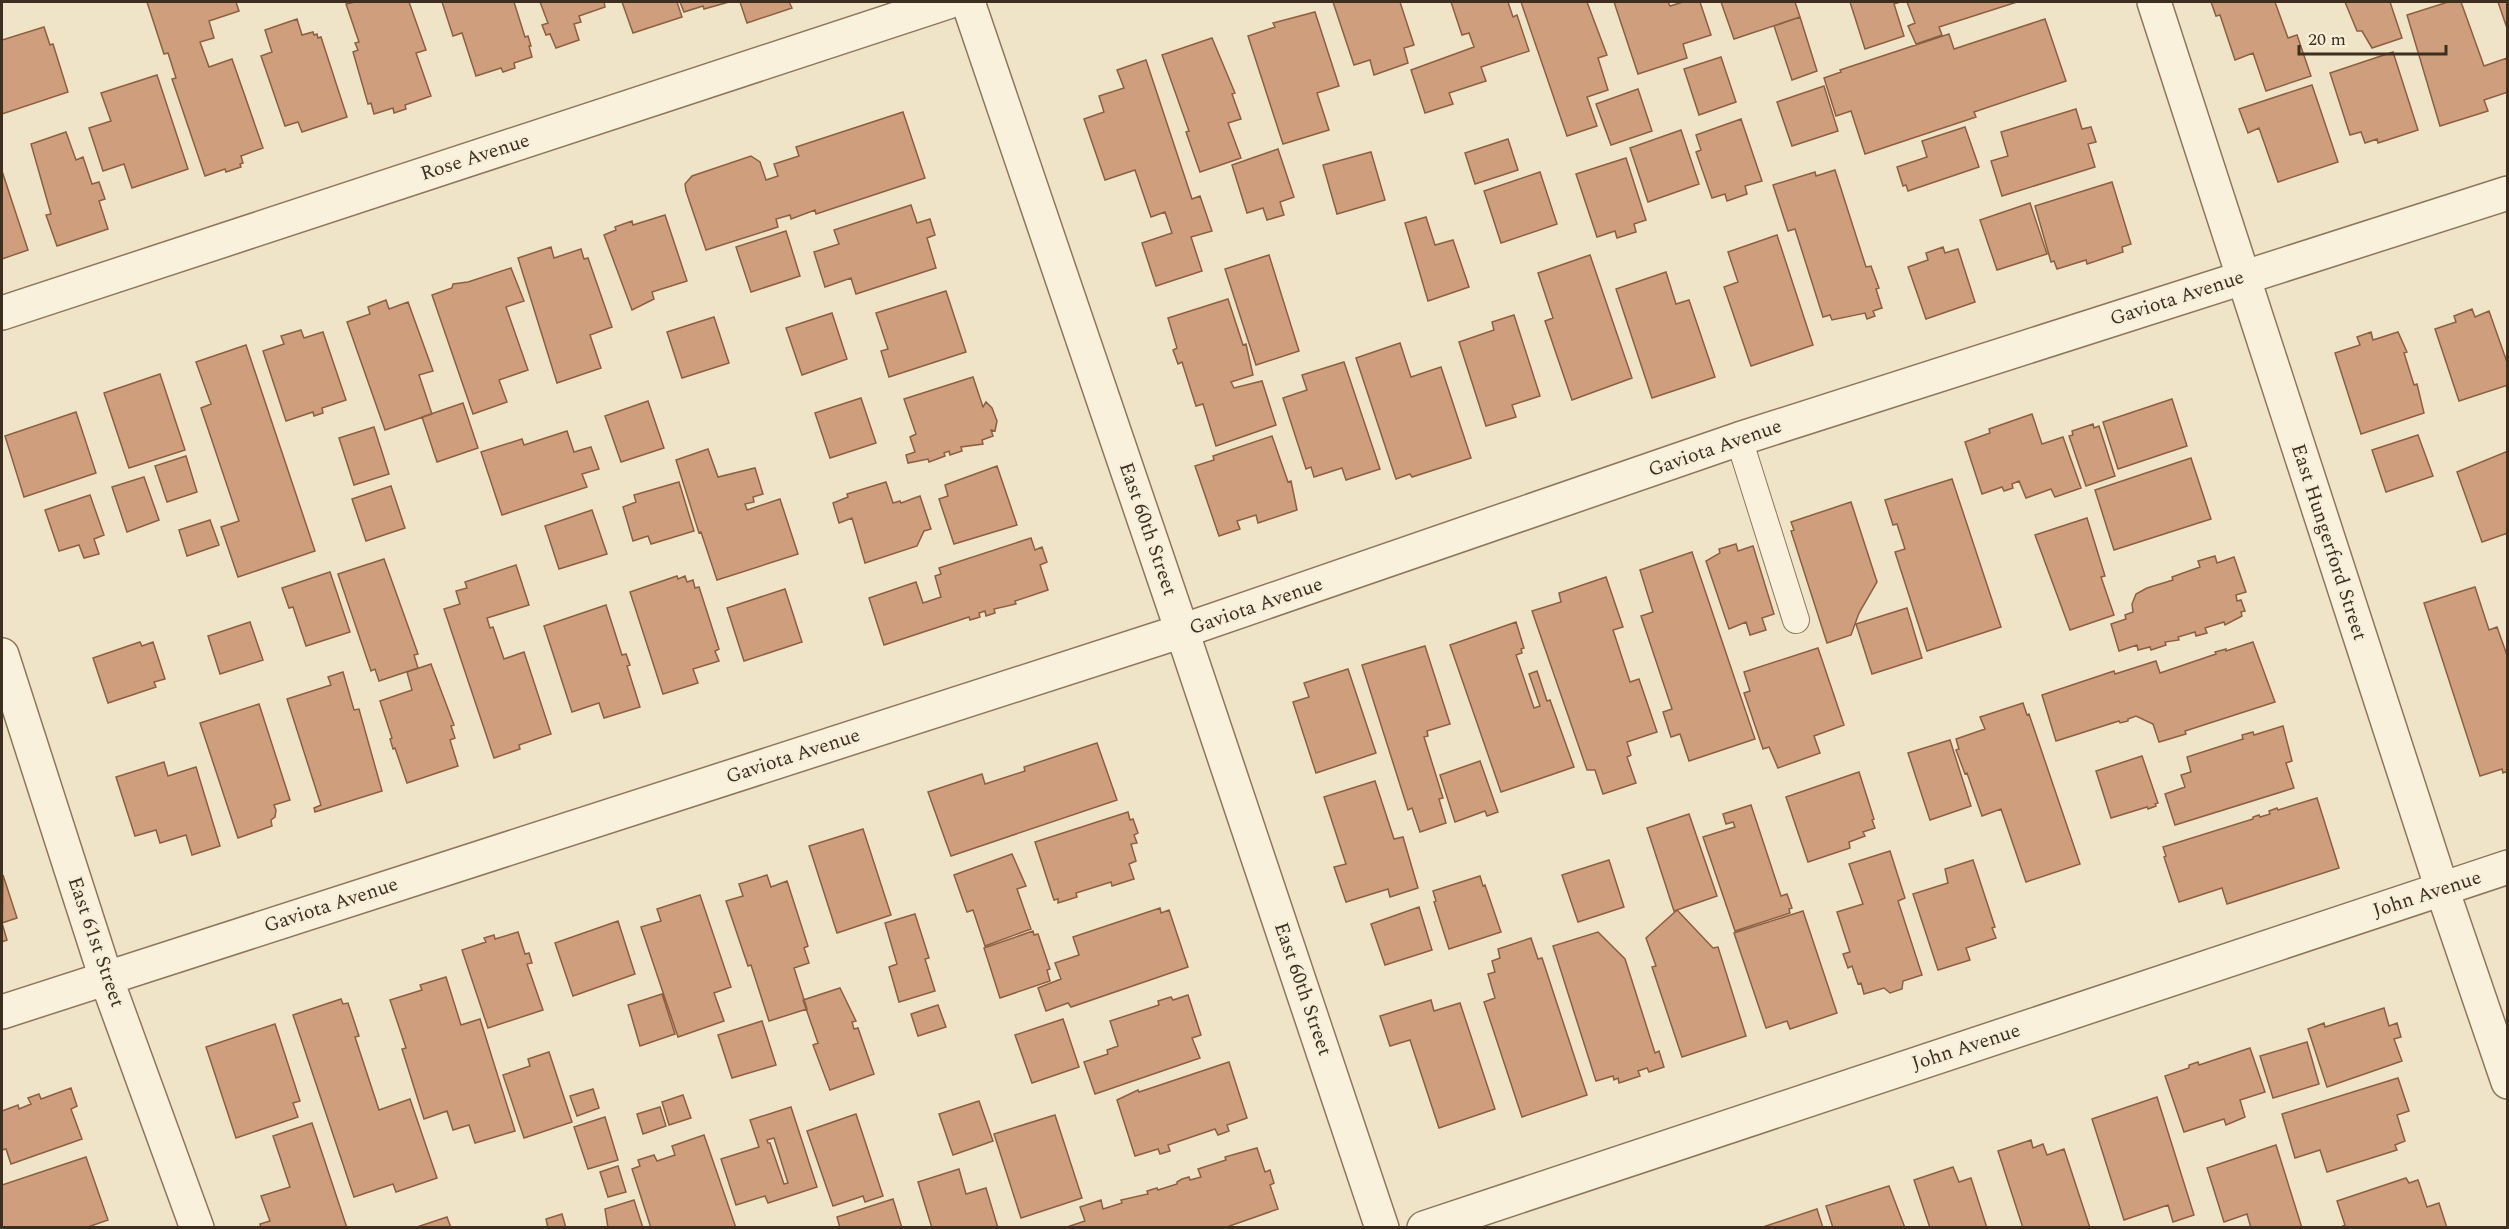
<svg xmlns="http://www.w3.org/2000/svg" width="2509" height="1229" font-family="Spectral,serif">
  <rect width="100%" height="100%" fill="#f0e4c8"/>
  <!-- building -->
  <path fill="#cf9f7d" stroke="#8d5f41" stroke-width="1.5" fill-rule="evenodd" d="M147,2h89l3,9 -30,10 5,17 -14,4 9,25 23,-8 31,89 -22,8 2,7 -3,1 1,3 -15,5 -1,-3 -20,7 -33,-97 4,-1 -8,-25 -4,1z
    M355,2h54l17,48 -10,3 15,43 -26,9 1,4 -12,4 -1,-5 -19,6 -3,-11 -3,1 -15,-52 5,-2 -3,-7 4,-1 -13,-38z
    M442,2h72l11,35 3,-1 3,10h-2l3,11 -18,6 1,5 -12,4 -2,-4 -25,8 -14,-43 -9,3z
    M540,2h64l1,5 -26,9 2,6 -7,2 5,16 -23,8 -6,-14 -4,1 -4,-10 6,-2z
    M622,2h55l5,15 -49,16z
    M680,2h49l-25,7 -1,-3 -19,6z
    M740,2h49l3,6 -45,15z
    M1333,2h67l14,43 -10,3 4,15 -34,12 -4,-15 -16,5z
    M1451,2h57l5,15 4,-2 12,36 -48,16 5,14 -37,12 4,11 -28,9 -14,-43 63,-23 -5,-14 -7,2z
    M1521,2h66l20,53 -9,3 10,32 -21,7 10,29 -30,10z
    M1614,2h54l2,4 13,-4h17l11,33 -28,9 4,14 -49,16z
    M1721,2h74l5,15 -66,22z
    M1850,2h50l-6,2 10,32 -39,13z
    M1907,2h110l-78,25 3,8 -26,9 -8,-18 7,-3z
    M2211,2h64l13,36 9,-3 14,41 -45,15 -13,-38 -18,7 -15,-45 -4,1z
    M2345,2h45l12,36 -30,10 -10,-17h-5z
    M2448,2h13l23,64 23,-8 1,34 -24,8 4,11 -48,15 -33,-111z
    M2498,2h10v29z
    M1315,12l24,74 -22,7 12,37 -46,14 -35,-108 27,-9 -2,-4z
    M1800,17l17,54 -25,9 -18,-54z
    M297,19l5,16 11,-3 1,3 3,-1 1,4 3,-1 26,80 -45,15 -4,-10 -13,4 -24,-70 11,-4 -7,-22z
    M2045,19l21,62 -92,31 2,5 -111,37 -14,-43 -15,5 -12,-38 17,-6 -1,-2 109,-36 5,15z
    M44,27l6,18 3,-1 15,48 -66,22v-74z
    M1212,38l23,55 -3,1 9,25 -13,4 13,35 -41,14 -14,-40 3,-1 -27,-76z
    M2393,52l25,78 -40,13 -1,-4 -12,4 -4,-11 -11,3 -20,-62z
    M1721,57l15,45 -37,13 -15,-46z
    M1146,60l46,139 8,-3 12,35 -21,6 11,34 -46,15 -14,-43 30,-10 -7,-21 -14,5 -16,-47 -30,10 -21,-61 20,-7 -5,-16 25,-8 -7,-18z
    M157,75l31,94 -56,19 -8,-24 -21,7 -14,-43 22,-7 -10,-28z
    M2312,85l26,77 -60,20 -19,-54 -11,5 -9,-24z
    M1824,86l14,45 -46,15 -15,-44z
    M1638,89l14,42 -41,14 -15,-41z
    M2076,109l6,20 9,-2 5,15 -8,2 7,23 -93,29 -11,-35 17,-5 -7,-24z
    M903,112l22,66 -109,36 -1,-4 -24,9 -1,-4 -14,4 2,8 -72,23 -20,-59 -1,-7 7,-8 59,-20 9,6 6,18 12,-4 -4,-12 25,-8 -3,-9z
    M1741,119l21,62 -17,5 2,8 -20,7 -2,-7 -13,4 -16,-46 5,-2 -5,-15z
    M1965,127l14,40 -71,24 -2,-6 -3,1 -6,-19 30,-10 -5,-16z
    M1681,130l18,54 -51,18 -18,-54z
    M66,132l10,28 7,-3 9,27 7,-2 6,17 -6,2 9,28 -51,17 -11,-31 5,-1 -20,-70z
    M1508,139l10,31 -43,14 -10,-31z
    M1278,149l16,48 -14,5 4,13 -17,5 -4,-12 -16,5 -15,-48z
    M1371,152l14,48 -48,14 -14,-49z
    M1626,158l20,62 -12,4 2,8 -19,6 -2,-7 -18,6 -21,-63z
    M1835,170l31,97 5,-1 8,22 -3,1 6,19 -9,3 2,5 -8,3 -2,-6 -33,7 -2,-5 -7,2 -28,-88 -7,2 -15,-46 42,-13 1,4z
    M2,171l26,79 -26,9z
    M1540,172l17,52 -56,19 -17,-52z
    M2112,182l19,62 -9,3 1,5 -36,12 -1,-4 -29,9 -3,-8 -3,1 -16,-56z
    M2030,203l17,51 -50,16 -17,-50z
    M911,205l6,18 13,-4 5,16 -8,3 9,30 -80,26 -5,-16 -26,9 -11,-35 25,-8 -5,-14z
    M665,215l22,66 -35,11 2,7 -22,11 -28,-75 12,-5 -1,-3 17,-6 1,4z
    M1426,217l9,28 18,-5 16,47 -41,14 -23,-78z
    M786,231l14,45 -49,16 -15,-45z
    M1777,235l36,110 -62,21 -27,-79 14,-5 -10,-30z
    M551,247l3,11 27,-9 3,10 4,-1 24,69 -22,8 11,33 -44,15 -39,-125z
    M1943,247l2,6 13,-4 17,53 -49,17 -18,-52 20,-7 -2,-7z
    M1269,255l30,96 -43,14 -31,-96z
    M1590,255l42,123 -60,22 -27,-79 8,-3 -15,-45z
    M511,268l13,33 -18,6 22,63 -29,10 8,22 -34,12 -41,-119 20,-7 1,-4 15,-2z
    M1666,272l10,32 13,-4 26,77 -63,21 -36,-109z
    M946,291l20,61 -77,25 -8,-26 7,-2 -12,-36z
    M1228,299l15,46 3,-1 7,31 -22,7 3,6 28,-7 14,44 -60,21 -13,-42 -7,2 -14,-44 -4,2 -5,-14 4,-2 -9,-30z
    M386,300l3,9 19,-7 25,69 -14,4 13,39 -47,16 -38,-108 23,-8 -2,-7z
    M2472,309l3,8 14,-6 19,54v20l-49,16 -24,-72 21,-7 -2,-6z
    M832,313l15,46 -45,16 -16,-47z
    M1514,315l26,81 -28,9 4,12 -30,9 -27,-84 35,-12 -2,-8z
    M714,317l15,46 -47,15 -15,-46z
    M301,330l3,8 19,-6 23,68 -24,8 1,5 -9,3 -1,-4 -27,9 -23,-70 21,-7 -3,-8z
    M2371,332l2,8 25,-8 9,20 -3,1 10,32 3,-1 7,29 -63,21 -26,-81 25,-8 -3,-8z
    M1400,343l11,34 30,-10 30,91 -59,19 -2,-3 -14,5 -40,-121z
    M246,345l69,206 -77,26 -17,-50 18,-6 -38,-113 10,-4 -15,-42z
    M1344,362l36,107 -34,11 -4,-12 -28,9 -3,-10 -5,2 -23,-71 24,-8 -5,-15z
    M160,374l25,76 -56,18 -25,-75z
    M973,377l10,30 3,-5 6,6 5,13 -2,10 -4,-1 2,6 -11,4 1,4 -22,3 1,4 -12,4 -1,-4 -5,2 1,3 -16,6 -1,-3 -20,4 -2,-8 9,-3 -5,-15 6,-3 -12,-35z
    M861,398l15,45 -46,15 -15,-45z
    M2172,399l15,47 -69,23 -15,-47z
    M648,401l16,47 -43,14 -16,-46z
    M463,403l15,45 -41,14 -15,-45z
    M76,412l20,61 -72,24 -19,-61z
    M2032,414l10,30 21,-7 18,51 -26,9 -4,-8 -25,9 -7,-17 -7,3 1,4 -9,3 -2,-4 -20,7 -17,-52 25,-9 -1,-4z
    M2093,424l1,4 5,-2 16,50 -29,10 -17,-50 4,-1 -1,-4z
    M374,427l15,47 -35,11 -15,-47z
    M567,431l7,21 17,-5 8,22 -17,5 5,13 -85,28 -21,-63 41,-13 2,6z
    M2418,435l15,41 -47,16 -14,-42z
    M1272,436l16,46 3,-1 6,29 -39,13 -2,-8 -19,6 3,8 -21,7 -24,-70 19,-6 -1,-4z
    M708,449l10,28 37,-9 8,26 -10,3 1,5 -9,2 2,6 33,-11 18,55 -81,26 -16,-48 -2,1 -23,-73z
    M2508,451v82l-26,9 -25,-70z
    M186,456l11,36 -30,10 -12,-36z
    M2191,458l20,61 -97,31 -19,-60z
    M997,466l20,59 -63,19 -15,-45 9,-3 -3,-11z
    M144,477l15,43 -32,12 -15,-45z
    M1952,479l49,148 -74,24 -32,-99 10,-3 -8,-25 -4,1 -8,-25z
    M679,482l15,49 -43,13 -3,-8 -15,5 -10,-34 13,-5 -2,-7z
    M886,482l7,21 7,-2 1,2 19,-7 11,33 -7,2 -7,15 -52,17 -13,-45 -13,5 -6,-20 15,-6 -1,-3z
    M391,486l14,42 -39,13 -14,-42z
    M90,495l14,40 -10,4 5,15 -15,4 -5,-13 -20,6 -14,-41z
    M1851,502l26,80 -18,31 -8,22 -24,8 -36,-112 3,-1 -3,-8z
    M592,510l15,44 -48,15 -14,-43z
    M2087,518l18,58 -4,1 13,38 -44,15 -35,-95z
    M210,520l9,25 -32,11 -8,-26z
    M1031,538l4,12 7,-3 5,15 -7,3 8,25 -33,11 1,3 -22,5 1,4 -9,3 -1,-5 -6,2 1,4 -10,3 -1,-3 -85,28 -15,-47 47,-16 7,21 18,-6 -6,-21 6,-2 -2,-6z
    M1736,544l2,7 15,-5 21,68 -12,4 4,12 -16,5 -4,-13 -17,7 -23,-68 14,-8 -1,-4z
    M1692,552l63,187 -66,22 -9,-27 -9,3 -8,-25 9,-3 -31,-93 12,-4 -13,-42z
    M2215,556l2,7 17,-6 12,35 -10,3 1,6 4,-1 4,11 -4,1 1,4 -17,9 -1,-3 -19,6 2,5 -11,3 -1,-4 -17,5 1,3 -14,2 1,3 -15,5 -1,-3 -12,3 -1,-5 -18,6 -8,-27 15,-5 -1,-4 8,-3 -1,-8 4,-10 11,-6 26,-8 -1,-3 28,-10 -2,-6z
    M384,559l34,95 -4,1 4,13 -39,13 -4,-12 -4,2 -33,-97z
    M516,565l13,40 -42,13 3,10 3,-1 11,32 20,-7 27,82 -32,11 1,4 -26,9 -50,-149 16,-5 -4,-13 11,-3 -2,-6z
    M330,572l20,60 -44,14 -13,-39 -4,1 -7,-20z
    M677,576l1,3 7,-3 2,6 6,-2 2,8 4,-1 20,62 -4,2 4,10 -26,8 5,14 -35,11 -33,-102z
    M1606,577l17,50 -10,3 17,52 9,-3 18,53 -30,10 4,13 -4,2 9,26 -33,11 -8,-24h-8l-55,-159 29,-9 -2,-9z
    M2475,587l14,43 8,-3 11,31v113l-5,2 -1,-4 -22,7 -56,-173z
    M785,589l17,53 -58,19 -17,-53z
    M606,605l16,50 4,-1 4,11 -3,1 13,41 -36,11 -5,-15 -27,9 -28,-86z
    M1907,608l15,50 -50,16 -16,-50z
    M250,622l13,38 -43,14 -12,-38z
    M1516,622l8,26 -3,1 1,4 -6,2 18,53 6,-2 -11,-32 8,-3 10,30 3,-1 24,67 -73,25 -51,-147z
    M140,642l2,4 11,-4 12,37 -11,3 2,5 -48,16 -15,-45z
    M2253,642l22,60 -90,29 1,3 -27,8 -6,-18 -17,-8 -8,3v2l-8,2 -1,-2 -63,20 -14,-46 72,-24 1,3 41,-13 4,12 56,-19 -1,-2 11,-3v2z
    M1425,646l25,78 -23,7 1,5 -4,1 19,61 -4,1 7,24 -26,9 -8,-24 -4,2 -46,-145z
    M1818,648l26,77 -30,11 6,17 -42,15 -9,-21 -6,2 -19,-56 6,-2 -6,-19z
    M431,664l23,61 -3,1 4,12 -5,2 8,26 -51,17 -12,-35 -2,1 -3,-10 2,-1 -12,-37 32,-11 -5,-18z
    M1348,669l28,84 -60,20 -23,-71 16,-5 -5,-14z
    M343,672l11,38 5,-1 23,82 -67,21 -1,-4 7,-3 -34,-106 44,-14 -3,-8z
    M2023,703l4,12 2,-1 51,150 -54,18 -25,-73 -19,7 -15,-43 -2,1 -9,-24 3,-1 -3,-10 29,-10 -5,-12z
    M259,704l31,96 -16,5 2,5 -1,7 -4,3 1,6 -34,12 -38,-115z
    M2283,726l9,35 -6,2 8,25 -119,37 -10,-31 20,-7 -4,-12 10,-3 -4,-15 56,-18 -1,-4 11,-3 1,3z
    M1950,740l21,66 -41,14 -22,-67z
    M1097,743l20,57 -166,56 -23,-64 54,-18 3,10 40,-13 -1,-4z
    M2142,756l16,47 -3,1 1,2 -8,3 -1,-2 -36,11 -15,-47z
    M1480,761l18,51 -11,4 -2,-5 -30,11 -15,-47z
    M164,762l4,14 28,-9 24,79 -28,9 -6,-20 -26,8 -4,-13 -21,6 -19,-59z
    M1859,772l15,47 -2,1 3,8 -12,4 2,4 -16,6 1,6 -42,14 -22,-65z
    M1375,781l19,58 9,-2 15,51 -28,9 -2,-8 -42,13 -12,-35 12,-3 -22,-67z
    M2317,798l22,70 -112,36 -5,-16 -43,14 -15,-45 2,-1 -3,-9 90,-28v-2l6,-2 1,2 10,-3 -1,-3 8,-3 1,2z
    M1751,805l30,91 6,-2 5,14 -3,1 1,4 -55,18 -32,-94 32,-10 -2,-5 -7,2 -3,-10z
    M1128,812l2,8 3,-1 5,14 -4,2 3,8 -6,1 5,17 -7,3 5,15 -22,7 -1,-4 -35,11 1,4 -19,6v-4l-4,1 -19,-58z
    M1689,814l28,82 -43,15 -27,-83z
    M863,829l28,86 -54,18 -28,-87z
    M1890,851l15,47 -7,3 24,74 -19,6 -1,8 -12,4 -6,-5 -20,6 -3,-11 -3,1 -6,-18 -4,2 -5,-14 7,-2 -13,-40 26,-8 -14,-40z
    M1012,854l14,32 -9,3 14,40 -46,17 -12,-36 -6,2 -13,-37z
    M1609,860l15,47 -46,15 -16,-47z
    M1973,860l22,67 -3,1 4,10 -30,10 4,12 -32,10 -25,-76 35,-11 -3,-14z
    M3,875l14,43 -15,5 5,17 -5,2z
    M767,875l4,12 16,-6 21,65 -4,2 5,15 -15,5 13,41 -38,12 -18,-56 -3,1 -22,-65 17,-5 -4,-12z
    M1480,876l3,10 2,-1 16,47 -52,17 -15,-47 2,-1 -3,-10z
    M700,895l31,92 -17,6 10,28 -46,16 -37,-110 20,-6 -4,-12z
    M1419,907l13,43 -47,15 -14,-41z
    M1160,908l1,5 8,-3 19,57 -117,40 -3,-4 -22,8 -8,-23 23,-9 -6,-16 24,-8 -6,-18z
    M1677,910l36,38 5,-1 28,89 -64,21 -30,-90 4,-1 -10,-28z
    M1803,911l34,102 -47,16 -3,-8 -21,7 -32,-95z
    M915,914l14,44 -4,1 10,32 -36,11 -10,-35 8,-3 -12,-41z
    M618,921l17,53 -62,22 -18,-53z
    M1033,931l1,4 4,-1 12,35 -3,1 3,11 -50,17 -16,-50z
    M518,932l7,22 4,-1 3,10 -5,1 16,46 -55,18 -26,-78 24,-8 -2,-4 10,-3 1,4z
    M1598,932l27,27 30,94 4,-2 5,16 -15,5 -2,-4 -9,3 2,5 -21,7 -1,-5 -4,2 -1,-4 -17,5 -43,-135z
    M1531,938l7,21 4,-1 45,137 -65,22 -38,-115 11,-4 -7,-24 7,-2 -3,-11 8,-3 -2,-9z
    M446,977l15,48 19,-6 35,112 -40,12 -6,-18 -16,5 -6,-19 -23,8 -22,-70 4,-1 -16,-48 32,-10 -2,-5z
    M840,988l16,33 -4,1 2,7 4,-1 16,46 -44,16 -17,-45 5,-2 -15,-43z
    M662,994l13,40 -35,12 -12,-41z
    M1188,995l13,40 -9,3 8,20 -105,36 -11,-32 24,-8 -1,-4 11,-4 -8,-25 49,-16 -1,-4 13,-4 2,3z
    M341,999l2,5 5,-1 11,33 -4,1 24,73 31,-11 27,79 -41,14 -3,-8 -39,13 -61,-182z
    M1431,1000l3,11 26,-8 35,106 -56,19 -29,-88 -20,6 -10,-30z
    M938,1005l8,22 -28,9 -7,-22z
    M2384,1008l5,18 8,-3 4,14 -7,2 8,22 -75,26 -19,-58 16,-6 1,4z
    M1063,1019l16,48 -47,16 -17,-48z
    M762,1021l14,44 -44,13 -14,-43z
    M275,1024l25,77 -7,2 5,14 -62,21 -30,-91z
    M2307,1042l12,42 -46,14 -13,-42z
    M2250,1048l15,44 -25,8 5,17 -19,8 -2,-6 -40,13 -19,-56 24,-8v-3l9,-3 1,3z
    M549,1052l23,70 -48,16 -21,-63 27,-9 -2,-7z
    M1229,1062l18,56 -20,7 2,6 -11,4 -3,-6 -47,16 2,6 -10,3 -2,-5 -23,7 -18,-56 21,-10 1,2z
    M2398,1078l11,33 -12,4 8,26 -10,4 2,5 -70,22 -7,-22 -25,8 -13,-44z
    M71,1088l6,18 -6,3 11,30 -71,25 -5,-15 -4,1v-39l16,-6 1,4 12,-5 -3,-6 11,-4 2,5z
    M593,1089l6,19 -22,8 -7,-20z
    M683,1095l8,23 -22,7 -7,-23z
    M2157,1097l37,118 -21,7 -5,-17 -44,15 -32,-101z
    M979,1101l14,40 -40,14 -14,-41z
    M660,1107l6,19 -23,8 -6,-20z
    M791,1107l26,80 -49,16 -3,-7 -29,9 -15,-46 38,-12 -9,-27zM774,1138l14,45 -4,1 -14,-41h-2l-1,-3z
    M856,1114l27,82 -18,6 -2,-6 -30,10 -26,-75z
    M1055,1115l27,83 -61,20 -27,-84z
    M605,1117l13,43 -30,9 -14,-42z
    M312,1123l35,105h-86l-1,-4 10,-3 -9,-25 29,-9 -17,-51z
    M704,1135l32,93h-85l-19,-59 8,-3 -2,-6 16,-5 3,6 18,-6 -3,-9z
    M2031,1140l2,8 10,-4 4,11 17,-6 26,79h-67l-25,-77z
    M2276,1145l26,83h-51l-4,-14 -23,8 -17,-54z
    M1257,1148l8,24 5,-2 4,13 -4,2 8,24 -54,19h-160l21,-7 -5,-14 21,-7 2,9 19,-6 -1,-3 27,-6 -1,-3 10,-3 1,2 19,-6v-2l5,-3 7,-2 1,3 11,-3 -3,-8 28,-9 -1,-3z
    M86,1157l22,63 -23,8h-83v-43z
    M618,1166l8,26 -18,5 -8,-25z
    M1953,1167l6,15 12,-4 16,50h-57l-16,-48z
    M959,1169l7,25 20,-6 12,40h-66l-14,-46z
    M2406,1178l3,5 9,-3 9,27 12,-4 8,25h-108l6,-3 -8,-24z
    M1889,1186l16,42h-72l-7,-22z
    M893,1199l9,29h-62l-3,-11z
    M634,1200l9,28h-35l-3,-19z
    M1817,1209l6,19h-63z
    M562,1214l4,14h-18l-2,-9z
    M447,1217l4,11h-37z"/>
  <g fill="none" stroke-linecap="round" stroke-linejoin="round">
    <defs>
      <path id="service" d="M1739,439l57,181"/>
      <path id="minor" d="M968,2l214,629 200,597
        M2154,2l288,887 66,193
        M2,313l946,-311
        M2,655l104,323 91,250
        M2,1012l1180,-381 557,-192 769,-246
        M1424,1228l1084,-361"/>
    </defs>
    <!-- service casing -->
    <use href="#service" stroke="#8d765c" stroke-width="28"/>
    <!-- minor casing -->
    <use href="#minor" stroke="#8d765c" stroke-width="36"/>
    <!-- service -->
    <use href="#service" stroke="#faf1dc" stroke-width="26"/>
    <!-- minor -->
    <use href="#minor" stroke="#faf1dc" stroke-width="33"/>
  </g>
  <g text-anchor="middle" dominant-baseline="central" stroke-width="4.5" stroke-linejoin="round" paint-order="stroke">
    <!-- street labels -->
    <g font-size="20" fill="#3d2e20" stroke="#f7eed8">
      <text transform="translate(475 157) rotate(-18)">Rose Avenue</text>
      <text transform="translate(2177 298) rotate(-18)">Gaviota Avenue</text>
      <text transform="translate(1715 448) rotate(-19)">Gaviota Avenue</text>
      <text transform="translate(1148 529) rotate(71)">East 60th Street</text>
      <text transform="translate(2329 542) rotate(72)">East Hungerford Street</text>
      <text transform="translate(1256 606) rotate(-19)">Gaviota Avenue</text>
      <text transform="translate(793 756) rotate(-18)">Gaviota Avenue</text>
      <text transform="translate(2427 894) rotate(-18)">John Avenue</text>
      <text transform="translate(331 905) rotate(-18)">Gaviota Avenue</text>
      <text transform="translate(96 942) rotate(71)">East 61st Street</text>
      <text transform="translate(1303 989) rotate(71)">East 60th Street</text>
      <text transform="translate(1966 1047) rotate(-18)">John Avenue</text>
    </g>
  </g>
  <!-- border -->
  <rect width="2509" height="1229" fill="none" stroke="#3d2e20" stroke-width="6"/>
  <!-- scale -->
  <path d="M2299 45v9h147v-9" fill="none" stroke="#3d2e20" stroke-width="3"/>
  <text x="2308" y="45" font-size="18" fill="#3d2e20" stroke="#f7eed8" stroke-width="4.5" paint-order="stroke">20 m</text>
</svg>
